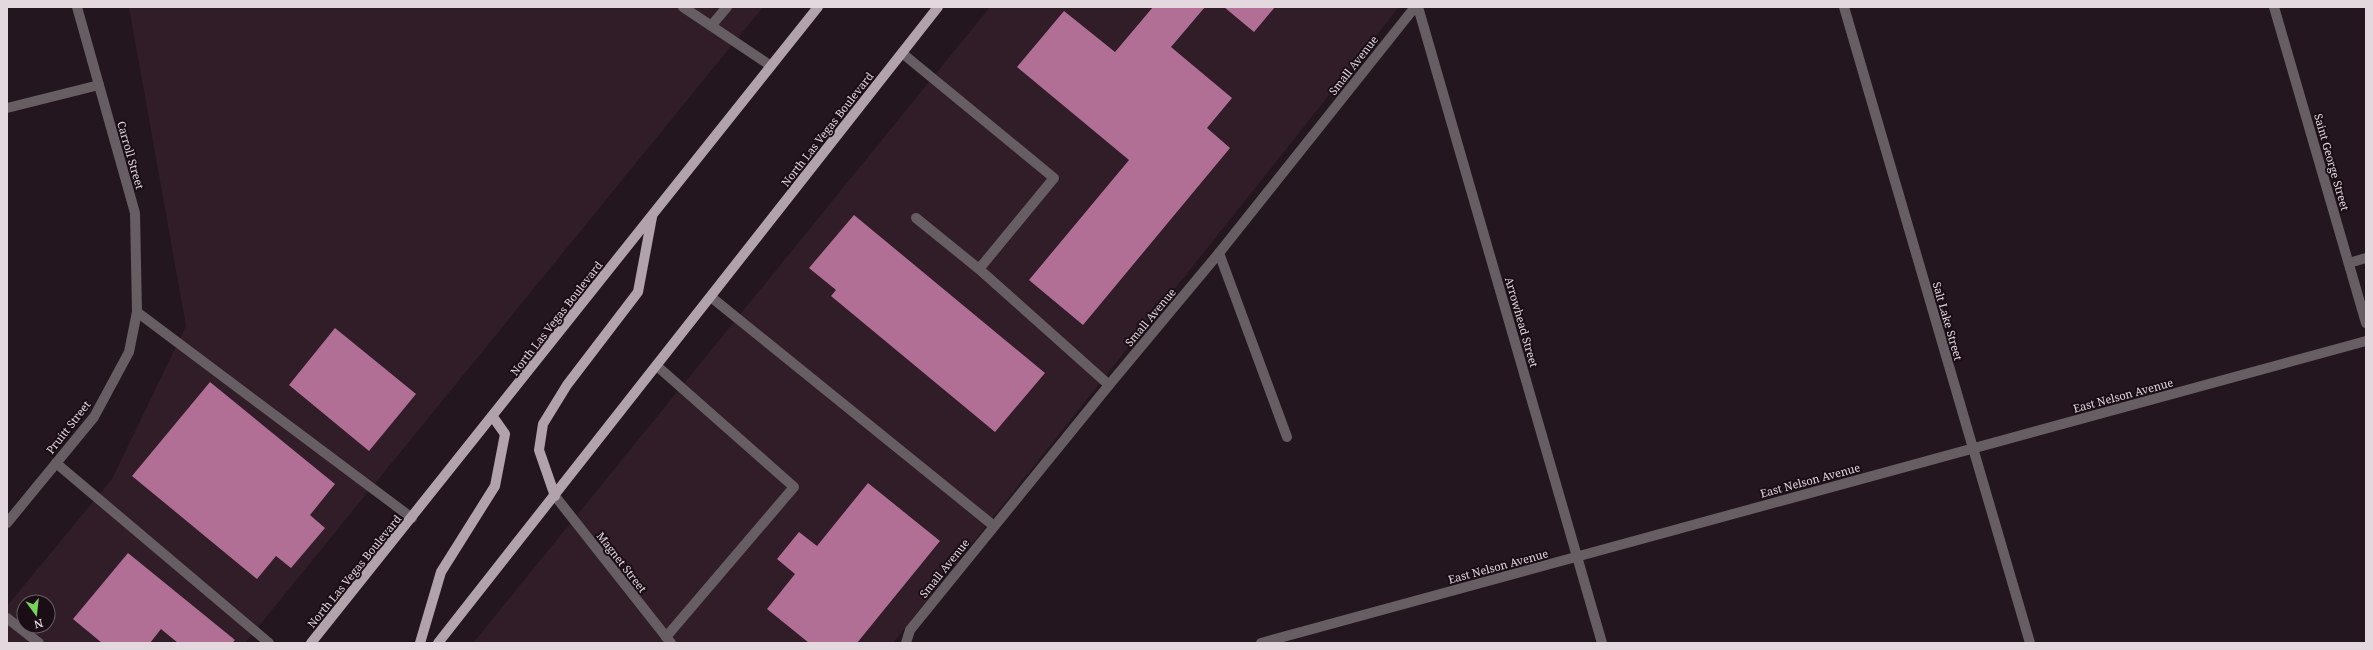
<svg xmlns="http://www.w3.org/2000/svg" width="2373" height="650" font-family="'Noto Serif',serif">
  <rect width="100%" height="100%" fill="#24161e"/>
  <!-- built -->
  <path fill="#301d28" fill-rule="evenodd" d="M129,7h634l-518,636h-238v-37l105,-127 74,-153zM24,602h24v24h-24z
    M990,7h409l-506,636h-420z"/>
  <!-- building -->
  <path fill="#b16f95" d="M1153,7h52l-34,40 61,51 -25,30 23,20 -147,177 -54,-45 100,-120 -112,-93 47,-56 51,41z
    M1224,7h51l-21,25z
    M854,215l191,158 -50,59 -164,-136 5,-6 -27,-22z
    M335,328l81,66 -47,57 -80,-66z
    M210,382l125,102 -25,31 15,13 -34,40 -15,-12 -19,23 -125,-103z
    M868,483l72,58 -83,102h-48l-42,-34 28,-35 -18,-15 22,-27 18,14z
    M128,553l107,87 -3,3h-54l-17,-14 -11,14h-48l-29,-24z"/>
  <g fill="none" stroke-linecap="round" stroke-linejoin="round">
    <!-- lane -->
    <path stroke="#665e62" stroke-width="10" d="M683,7l88,59
      M711,26l16,-19
      M902,53l152,125 -75,91 -63,-51
      M7,108l92,-23
      M1219,253l68,184
      M2349,263l17,-5
      M979,269l130,116
      M711,297l283,229
      M137,312l275,206
      M657,366l137,121 -128,150
      M56,463l213,180
      M7,618l32,25"/>
    <!-- street -->
    <path stroke="#665e62" stroke-width="10" d="M1418,7l184,636
      M1844,7l186,636
      M2274,7l92,316
      M555,496l116,147
      M7,523l87,-106 35,-65 8,-40 -2,-99 -58,-206
      M906,643l4,-13 199,-245 110,-132 196,-246
      M1261,643l1105,-302"/>
    <!-- primary -->
    <path stroke="#b2a2ab" stroke-width="10" d="M555,496l-16,-46 4,-26 24,-39 71,-93 14,-75
      M311,643l507,-636
      M420,643l21,-71 54,-86 10,-52 -12,-17
      M438,643l500,-636"/>
  </g>
  <g text-anchor="middle" dominant-baseline="central" stroke-width="4" stroke-linejoin="round" paint-order="stroke">
    <!-- street labels -->
    <g font-size="11" fill="#e2d8dd" stroke="#1a0d15">
      <text transform="translate(1353 65) rotate(-52)">Small Avenue</text>
      <text transform="translate(827 129) rotate(-52)">North Las Vegas Boulevard</text>
      <text transform="translate(131 155) rotate(74)">Carroll Street</text>
      <text transform="translate(2332 162) rotate(74)">Saint George Street</text>
      <text transform="translate(1150 317) rotate(-50)">Small Avenue</text>
      <text transform="translate(556 318) rotate(-52)">North Las Vegas Boulevard</text>
      <text transform="translate(1948 321) rotate(74)">Salt Lake Street</text>
      <text transform="translate(1522 322) rotate(74)">Arrowhead Street</text>
      <text transform="translate(2123 395) rotate(-15)">East Nelson Avenue</text>
      <text transform="translate(68 427) rotate(-52)">Pruitt Street</text>
      <text transform="translate(1810 480) rotate(-15)">East Nelson Avenue</text>
      <text transform="translate(622 562) rotate(52)">Magnet Street</text>
      <text transform="translate(1498 566) rotate(-15)">East Nelson Avenue</text>
      <text transform="translate(944 568) rotate(-51)">Small Avenue</text>
      <text transform="translate(354 571) rotate(-51)">North Las Vegas Boulevard</text>
    </g>
  </g>
  <!-- border -->
  <rect width="2373" height="650" fill="none" stroke="#e2d8dd" stroke-width="16"/>
  <!-- north arrow -->
  <g transform="translate(36 614) rotate(165)"><circle r="19" fill="#1a0d15" stroke="#6a5e65"/>
  <path d="M0-3L7 15L0 10L-7 15Z" fill="#77d259"/>
  <text y="-6" font-size="11" font-weight="bold" text-anchor="middle" fill="#e2d8dd">N</text>
  </g>
</svg>
